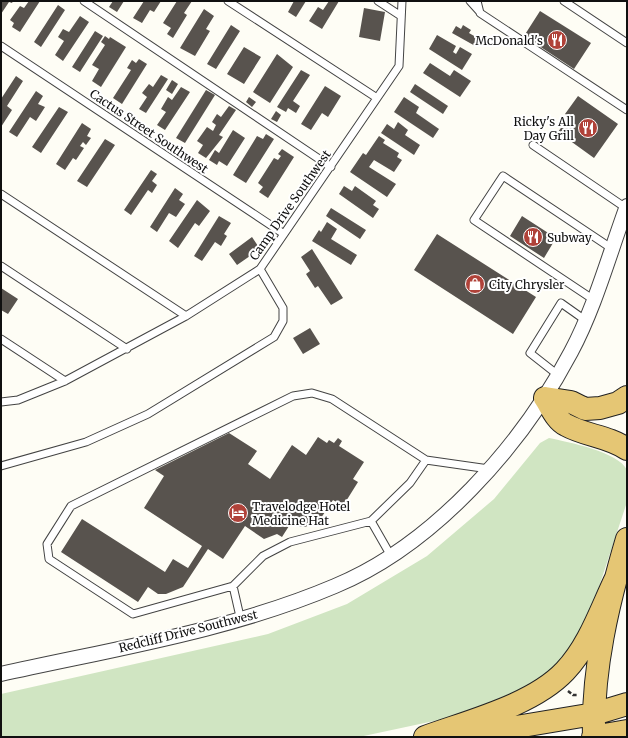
<svg xmlns="http://www.w3.org/2000/svg" width="628" height="738" font-family="Merriweather,serif">
  <rect width="100%" height="100%" fill="#fefdf5"/>
  <!-- green -->
  <path fill="#d0e5c2" d="M549,438c19,4 70,14 78,32v32l-44,133 -29,43 -106,40 -89,19h-358v-43l267,-60 79,-30 80,-48 67,-57 46,-56z"/>
  <!-- building -->
  <path fill="#58534e" d="M2,1h11l-1,2 -3,-1 -8,12z
    M29,1h11l-20,31 -8,-5 2,-4 -4,-3 10,-14 4,2z
    M113,1h11l-7,11 -8,-5z
    M144,1h17l-7,11 -4,-2 -8,13 -9,-5z
    M177,1h15l-8,12 3,2 -14,23 -6,-4 4,-6 -8,-5z
    M294,1h12l-10,16 -8,-5z
    M329,1h10l-17,28 -13,-8 9,-14 5,3z
    M58,5l7,5 -24,37 -7,-5z
    M364,8l21,4 -5,29 -21,-4z
    M204,9l10,7 -8,13 4,2 -15,25 -15,-8z
    M540,11l51,32 -17,26 -50,-33z
    M80,16l9,6 -26,39 -8,-6 9,-14 -6,-4 5,-8 6,3z
    M231,25l9,6 -24,38 -9,-5z
    M463,25l8,5 -2,3 12,7 -4,7 -25,-14 4,-7 5,3z
    M95,31l8,5 -23,36 -8,-5z
    M437,35l19,11 -3,6 3,2 4,-7 12,7 -10,16 -33,-21z
    M105,36l4,3 1,-2 16,10 -25,40 -9,-6 7,-12 -7,-4 13,-20 -4,-3z
    M244,47l17,10 -17,27 -17,-10z
    M277,54l16,13 -23,36 -17,-11z
    M139,59l8,5 -25,40 -9,-6 18,-28 -4,-2 5,-8 4,3z
    M430,63l20,13 4,-6 17,11 -11,16 -37,-24z
    M301,70l9,5 -17,26 7,5 -4,7 -8,-5 -2,4 -9,-5z
    M161,75l7,4 -22,34 -7,-4 8,-12 -5,-4 7,-9 4,3z
    M16,76l7,5 -16,25 5,4 -11,17v-28z
    M172,80l6,4 -6,10 -6,-4z
    M415,84l33,22 -5,8 -33,-22z
    M325,86l16,10 -13,21 -6,-4 -11,17 -10,-6z
    M181,87l9,5 -25,38 -8,-5 9,-13 -5,-3 7,-12 4,3z
    M206,90l9,5 -30,48 -9,-5z
    M36,91l7,5 -5,8 7,3 -9,14 -6,-4 -13,20 -8,-5z
    M578,96l40,28 -24,34 -36,-26 11,-15 -4,-3z
    M249,97l7,5 -4,5 -6,-5z
    M404,97l15,10 -3,6 23,16 -6,9 -39,-26z
    M229,106l7,4 -17,25 4,2 -17,21 -8,-5 5,-8 -6,-4 10,-14 6,4 3,-6 -4,-3 5,-8 4,3z
    M59,107l9,5 -27,41 -9,-6z
    M276,111l5,4 -4,7 -6,-3z
    M398,122l10,8 -3,5 15,10 -6,10 -33,-22 6,-9 7,5z
    M82,123l9,6 -4,7 4,2 -5,7 -3,-3 -3,4 4,2 -8,12 -3,-2 -8,12 -9,-6z
    M233,130l12,8 -18,28 -8,-5 -2,4 -8,-5 6,-10 4,3z
    M266,134l8,5 -28,44 -13,-8 24,-39 6,3z
    M379,136l6,4 -2,3 16,10 -2,4 5,3 -8,12 -20,-12 -5,7 27,17 -9,13 -37,-25 13,-19 3,2z
    M105,139l10,6 -28,42 -10,-6z
    M282,149l12,8 -26,41 -9,-6 4,-5 -5,-4 16,-25 4,2 3,-4 -3,-2z
    M151,170l6,4 -5,7 5,4 -5,8 -4,-3 -17,25 -7,-5z
    M344,186l8,5 3,-5 21,15 -3,4 6,4 -6,9 -34,-24z
    M175,188l8,6 -4,6 6,4 -9,13 -7,-4 -12,19 -7,-5z
    M197,200l13,11 -11,15 -4,-3 -17,25 -9,-7z
    M331,208l35,22 -6,9 -34,-23z
    M219,216l12,7 -7,11 3,2 -6,10 -6,-4 -13,19 -8,-5z
    M522,216l34,22 -12,20 -34,-22z
    M327,222l10,7 -6,10 26,16 -6,10 -39,-24 7,-11 2,2z
    M437,234l99,63 -23,37 -99,-64z
    M252,237l8,12 -23,16 -8,-11z
    M312,249l31,49 -12,7 -13,-19 -3,2 -9,-14 4,-3 -9,-14z
    M1,288l17,11 -10,15 -7,-4z
    M310,328l10,16 -17,10 -10,-16z
    M229,433l28,18 -9,13 22,15 22,-34 14,10 12,-18 9,6 2,-3 5,3 4,-5 4,3 -3,5 25,16 -11,17 5,3 -15,24 -10,-6 -14,21 -14,6 -16,-1 -7,11 -5,-3 -13,5 -19,-13 -22,33 -15,-10 -25,38 -17,7h-8l-10,-7 -10,15 -77,-50 21,-33 83,53 8,-13 15,9 14,-22 -58,-38 20,-32 -9,-6z"/>
  <g fill="none" stroke-linecap="round" stroke-linejoin="round">
    <defs>
      <path id="service" d="M84,1l247,166
        M228,1l149,97
        M378,1l23,15
        M470,1l9,10
        M477,1l3,12 147,97
        M564,1l63,42
        M1,46l283,188
        M533,145l93,63
        M1,194l185,122
        M1,266l126,83
        M594,300l-120,-80 29,-44 108,72
        M1,339l64,42
        M558,375l-28,-22 31,-50 24,17
        M1,402l17,-2 47,-19 121,-65 74,-47 139,-203 3,-65
        M426,460l-94,-61 -20,-6 -19,3 -222,110 -24,38 2,15 84,55 100,-28 30,-30 27,-14 81,-21 39,-38 16,-23 63,9
        M1,466l85,-24 62,-28 126,-77 9,-16v-13l-23,-39
        M371,521l20,35
        M233,586l8,35"/>
      <path id="minor" d="M1,674c112,-25 228,-43 334,-88 99,-41 187,-141 236,-234 24,-45 38,-97 56,-146"/>
      <path id="trunk" d="M545,398c6,9 11,22 21,27 20,11 42,11 61,24
        M545,398l26,4 14,7 15,-1 18,-5 9,-6
        M425,737c44,-16 108,-32 140,-66 24,-25 36,-62 51,-93
        M456,737l138,-23 33,-10
        M593,737l34,-6
        M594,737c-2,-67 14,-134 33,-198"/>
    </defs>
    <!-- service casing -->
    <use href="#service" stroke="#434343" stroke-width="9"/>
    <!-- minor casing -->
    <use href="#minor" stroke="#434343" stroke-width="16"/>
    <!-- trunk casing -->
    <use href="#trunk" stroke="#212121" stroke-width="24"/>
    <!-- path -->
    <path stroke="#323232" stroke-width="2.5" stroke-dasharray="4 2" stroke-linecap="butt" d="M568,691l5,4h5"/>
    <!-- service -->
    <use href="#service" stroke="#fff" stroke-width="7"/>
    <!-- minor -->
    <use href="#minor" stroke="#fff" stroke-width="14"/>
    <!-- trunk -->
    <use href="#trunk" stroke="#e5c674" stroke-width="22"/>
  </g>
  <!-- icons -->
  <defs>
    <symbol id="restaurant-disc" viewBox="-11 -11 22 22"><circle r="9.5" fill="#b04239" stroke="#fff"/><path d="M-5-6h1v4h1v-4h1v4h1v-4h1v5L-1.5 .5V6h-2V.5L-5-1ZM5-6V6H3V1.5H1.5Q1.5-4 5-6Z" fill="#fff"/></symbol>
    <symbol id="shop-disc" viewBox="-11 -11 22 22"><circle r="9.5" fill="#b04239" stroke="#fff"/><path d="M-5-2.5h2.3a2.7 3.5 0 0 1 5.4 0H5L5.5 6h-11ZM-1.5-2.5h3a1.5 2.3 0 0 0-3 0Z" fill="#fff"/></symbol>
    <symbol id="hotel-disc" viewBox="-11 -11 22 22"><circle r="9.5" fill="#b04239" stroke="#fff"/><path d="M-6-4.5h1.5V1H6V5H4.5V3h-9V5H-6ZM-4 0a1.8 1.8 0 1 1 3.6 0ZM.5 0V-2.5h3Q6-2.5 6 0Z" fill="#fff"/></symbol>
  </defs>
  <g fill-rule="evenodd">
    <use href="#restaurant-disc" x="546" y="29" width="22" height="22"/>
    <use href="#restaurant-disc" x="577" y="117" width="22" height="22"/>
    <use href="#restaurant-disc" x="522" y="226" width="22" height="22"/>
    <use href="#shop-disc" x="464" y="273" width="22" height="22"/>
    <use href="#hotel-disc" x="227" y="502" width="22" height="22"/>
  </g>
  <g text-anchor="middle" dominant-baseline="central" stroke-width="4" stroke-linejoin="round" paint-order="stroke">
    <!-- poi labels -->
    <g font-size="12" fill="#101010" stroke="#fff" text-anchor="start">
      <text x="543" y="40" text-anchor="end">McDonald's</text>
      <text x="574" y="121" text-anchor="end">Ricky's All<tspan x="574" dy="14">Day Grill</tspan></text>
      <text x="547" y="237">Subway</text>
      <text x="489" y="284">City Chrysler</text>
      <text x="252" y="506">Travelodge Hotel<tspan x="252" dy="14">Medicine Hat</tspan></text>
    </g>
    <!-- street labels -->
    <g font-size="12" fill="#101010" stroke="#fff">
      <text transform="translate(149 131) rotate(34)">Cactus Street Southwest</text>
      <text transform="translate(290 205) rotate(-55)">Camp Drive Southwest</text>
      <text transform="translate(188 631) rotate(-14)">Redcliff Drive Southwest</text>
    </g>
  </g>
  <!-- border -->
  <rect width="628" height="738" fill="none" stroke="#101010" stroke-width="4"/>
</svg>
